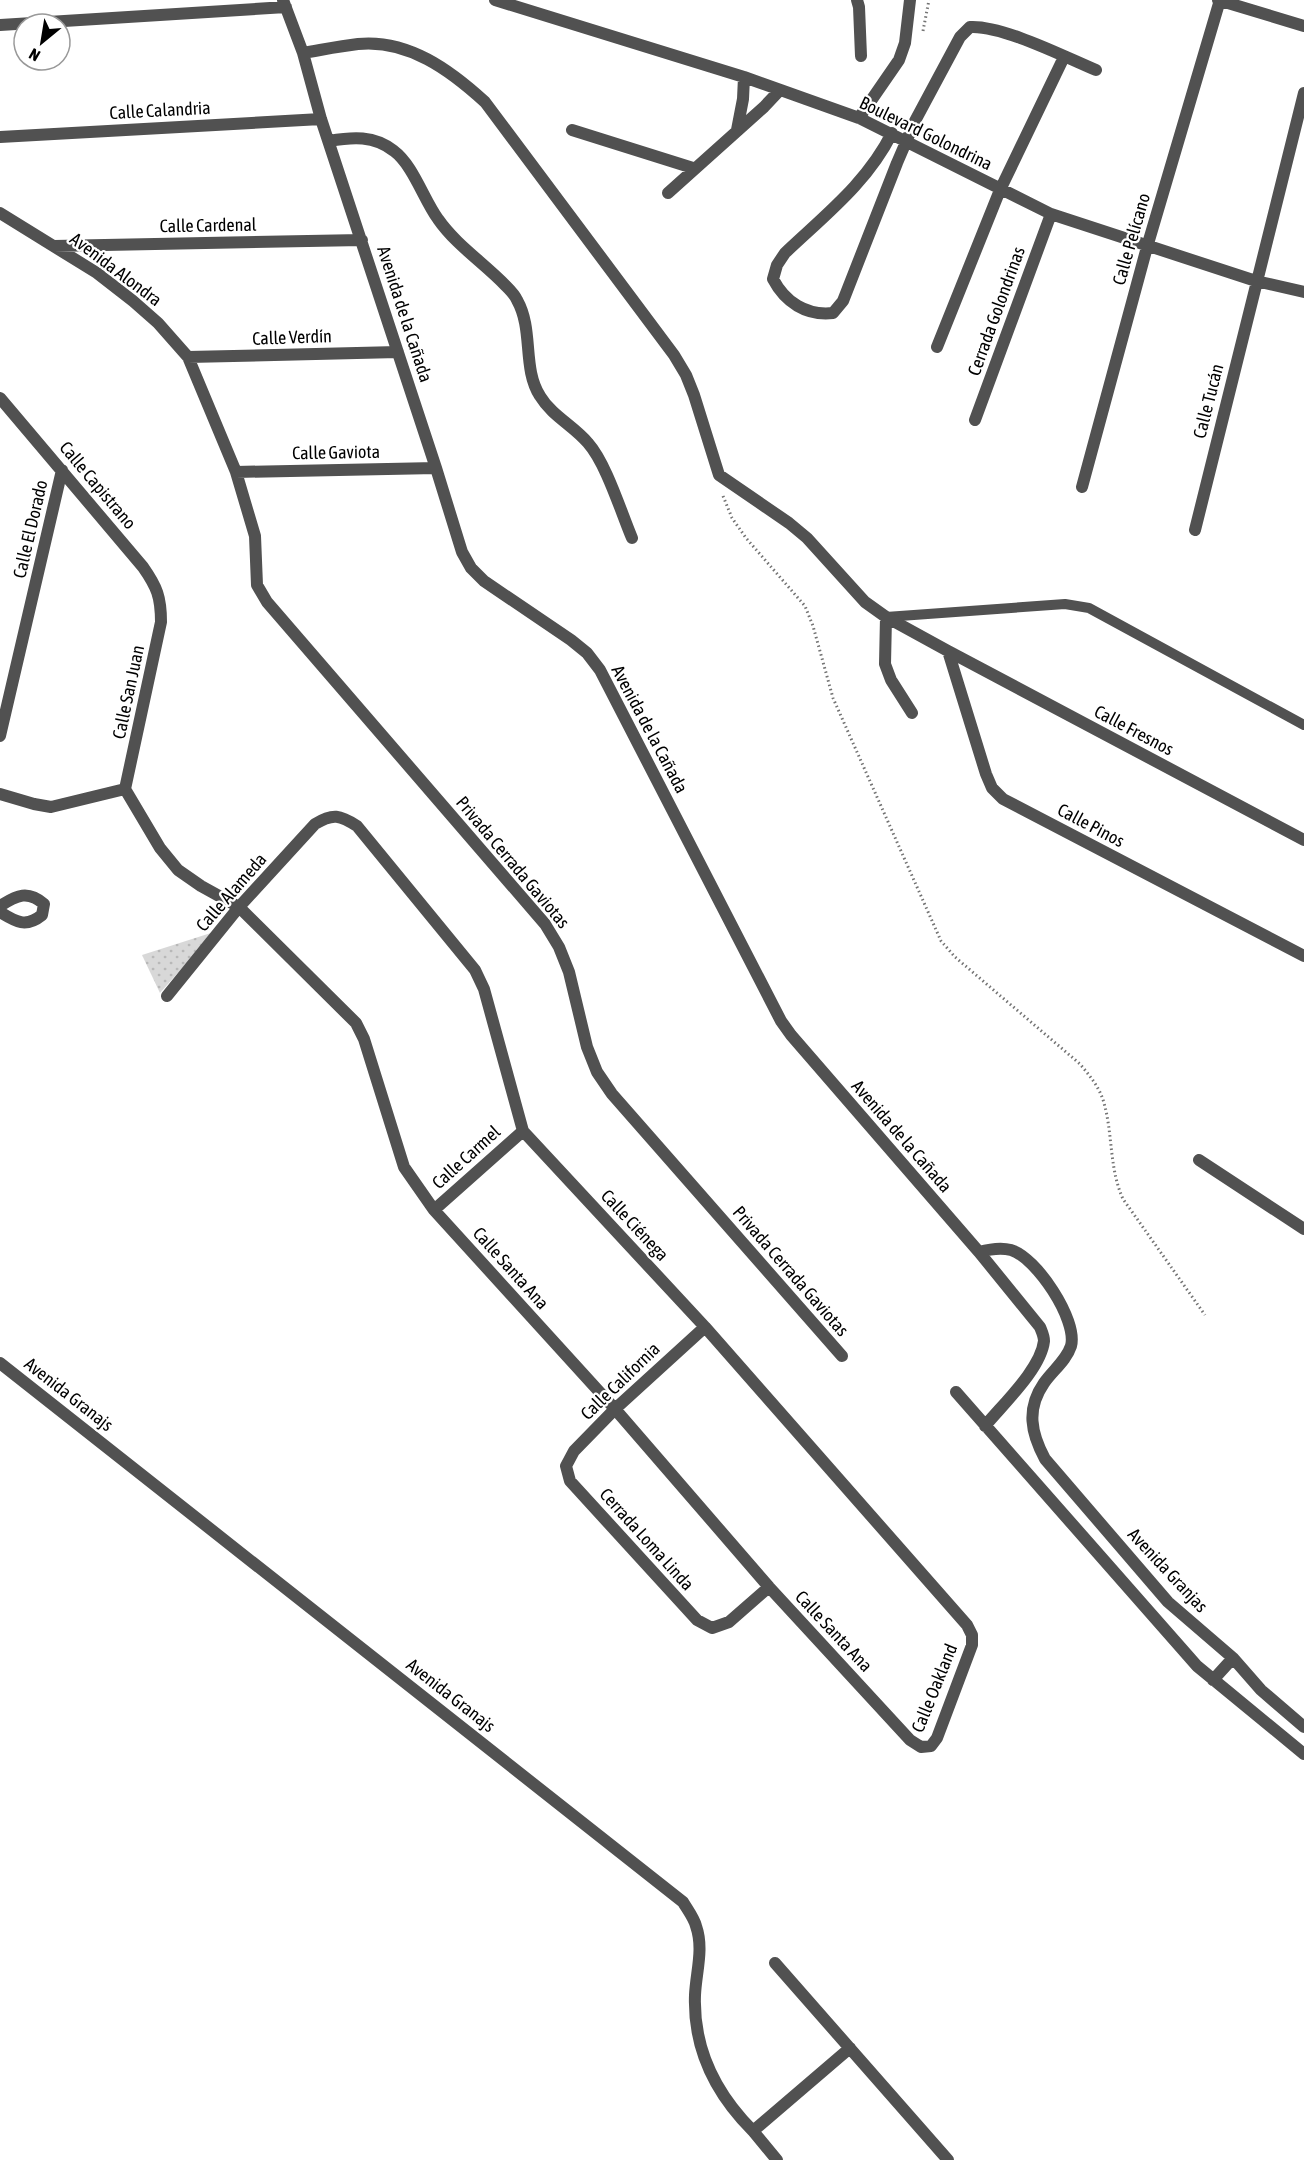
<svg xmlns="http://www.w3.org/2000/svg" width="1304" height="2160" font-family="'Asap Condensed',sans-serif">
  <defs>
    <pattern id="grass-dots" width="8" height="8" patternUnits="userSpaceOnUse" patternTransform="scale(1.5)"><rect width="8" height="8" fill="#d8d8d8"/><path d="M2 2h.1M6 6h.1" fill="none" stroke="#b8b8b8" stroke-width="1.8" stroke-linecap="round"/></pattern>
  </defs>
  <rect width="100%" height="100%" fill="#fff"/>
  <!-- grass -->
  <path fill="url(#grass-dots)" d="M214,932l-54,61 -18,-38z"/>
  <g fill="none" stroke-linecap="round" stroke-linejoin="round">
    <!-- path -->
    <path stroke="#737373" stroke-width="3" stroke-dasharray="1.5 3" stroke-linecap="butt" d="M923,31l6,-31
      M723,496l9,22 14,20 59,68 8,20 20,72 108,243 14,16 125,107c10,12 20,24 24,39 9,32 5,65 19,96l82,116"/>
    <!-- pedestrian -->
    <path stroke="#515151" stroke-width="10" d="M886,617l179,-13 24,4 215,117"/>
    <!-- minor -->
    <path stroke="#515151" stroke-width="12" d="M283,0l20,53 18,66 115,349 26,84 9,16 13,13 87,59 16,13 13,17 181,351 10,14 188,217 61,75c2,5 4,9 4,14 -3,28 -42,64 -59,85
      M495,0l249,77 115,41 192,96 205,67 48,11
      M857,0l2,7 2,49
      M1218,0l86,26
      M0,25l286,-18
      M303,53c18,-3 37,-7 55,-9 50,-5 92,26 127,58l189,253 12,20 8,20 25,80 70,48 18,15 58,64 21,15 62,34 356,189
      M859,118l40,-58 6,-17 5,-43
      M572,130l121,38
      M737,130l6,-31 1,-22
      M892,133c-25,50 -67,82 -107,120l-8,12 -4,14c12,23 33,37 60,34l10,-12 54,-138 18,-42 45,-84 10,-10c32,-2 95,30 126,43
      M0,137l321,-18
      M329,141c23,-4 45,-6 65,10 19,14 30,49 44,68 18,26 46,44 68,67 4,4 9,9 11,14 17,30 5,68 23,96 12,20 34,30 48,47 18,20 33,69 44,95
      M668,193l96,-86 16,-17
      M0,213l97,60 36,28 25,22 30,34 48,115 19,64 2,49 10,17 278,322 14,23 10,25 18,75 10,25 15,22 230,262
      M54,246l308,-6
      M937,347l63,-157 64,-133
      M188,357l210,-5
      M0,398l143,169c14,20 18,30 18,55l-36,167
      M975,420l76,-206
      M236,472l200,-4
      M1082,487l65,-240 73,-247
      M1195,530l109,-437
      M886,617l-1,47 6,16 21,33
      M948,651l38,123 6,14 11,11 301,157
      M0,736l62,-266
      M125,789l35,59 18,22 23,16 38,21 117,116 8,16 40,128 30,43 181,199 154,178 141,153 11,7 10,-1 6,-8 35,-93v-10l-5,-10 -262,-298 -182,-196 -39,-142 -9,-19 -118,-144c-17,-11 -24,-13 -42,-2l-76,83 -72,89
      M0,794l34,10 17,3 74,-18
      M0,906c17,-11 28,-16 44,-2l-2,11c-16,13 -26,7 -42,-3
      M1199,1160l105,69
      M434,1210l89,-79
      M979,1252c11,-3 21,-5 32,-2 25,7 67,70 60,96 -5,15 -18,24 -27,37 -18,26 -13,50 1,76l123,143 65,56 28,32 43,37
      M705,1327l-90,82 -41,42 -8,15 4,15 127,139 15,8 17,-6 40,-35
      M0,1363l683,539c4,7 11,16 13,24 8,23 0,46 -1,69 -2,53 21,99 58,136
      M956,1392l241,274 107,88
      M1213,1680l20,-22
      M775,1963l173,197
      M777,2160l-24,-29 97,-83"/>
  </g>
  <g text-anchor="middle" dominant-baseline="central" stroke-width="4.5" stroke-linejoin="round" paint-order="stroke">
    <!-- street labels -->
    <g font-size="18" fill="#000" stroke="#fff">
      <text transform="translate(160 110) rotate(-3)">Calle Calandria</text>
      <text transform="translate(926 133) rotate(26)">Boulevard Golondrina</text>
      <text transform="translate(208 225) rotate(-1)">Calle Cardenal</text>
      <text transform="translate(1131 239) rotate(-74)">Calle Pelícano</text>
      <text transform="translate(116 269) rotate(37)">Avenida Alondra</text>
      <text transform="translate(996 311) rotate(-70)">Cerrada Golondrinas</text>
      <text transform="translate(405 314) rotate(72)">Avenida de la Cañada</text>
      <text transform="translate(292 337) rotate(-2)">Calle Verdín</text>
      <text transform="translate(1208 401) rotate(-76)">Calle Tucán</text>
      <text transform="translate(336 452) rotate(-1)">Calle Gaviota</text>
      <text transform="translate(98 485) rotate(50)">Calle Capistrano</text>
      <text transform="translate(30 529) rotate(-77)">Calle El Dorado</text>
      <text transform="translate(128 692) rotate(-78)">Calle San Juan</text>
      <text transform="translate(650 729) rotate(62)">Avenida de la Cañada</text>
      <text transform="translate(1134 730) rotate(28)">Calle Fresnos</text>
      <text transform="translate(1091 825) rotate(28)">Calle Pinos</text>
      <text transform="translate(513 862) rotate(50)">Privada Cerrada Gaviotas</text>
      <text transform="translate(231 892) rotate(-49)">Calle Alameda</text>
      <text transform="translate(902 1136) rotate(49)">Avenida de la Cañada</text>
      <text transform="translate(466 1157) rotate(-42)">Calle Carmel</text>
      <text transform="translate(635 1225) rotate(47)">Calle Ciénega</text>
      <text transform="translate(511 1268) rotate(48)">Calle Santa Ana</text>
      <text transform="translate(791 1271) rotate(49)">Privada Cerrada Gaviotas</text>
      <text transform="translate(620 1381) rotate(-44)">Calle California</text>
      <text transform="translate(69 1394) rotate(38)">Avenida Granajs</text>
      <text transform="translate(647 1539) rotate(48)">Cerrada Loma Linda</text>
      <text transform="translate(1168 1570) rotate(47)">Avenida Granjas</text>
      <text transform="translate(834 1631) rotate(47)">Calle Santa Ana</text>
      <text transform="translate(934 1688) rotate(-68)">Calle Oakland</text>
      <text transform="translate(451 1695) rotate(38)">Avenida Granajs</text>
    </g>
  </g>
  <!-- north arrow -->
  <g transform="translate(42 42) rotate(210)"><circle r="28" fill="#ffffff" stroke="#999999" stroke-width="1.5"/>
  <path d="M0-4.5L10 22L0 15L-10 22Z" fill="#000000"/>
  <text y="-9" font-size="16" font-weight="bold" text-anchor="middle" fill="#000000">N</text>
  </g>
</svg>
